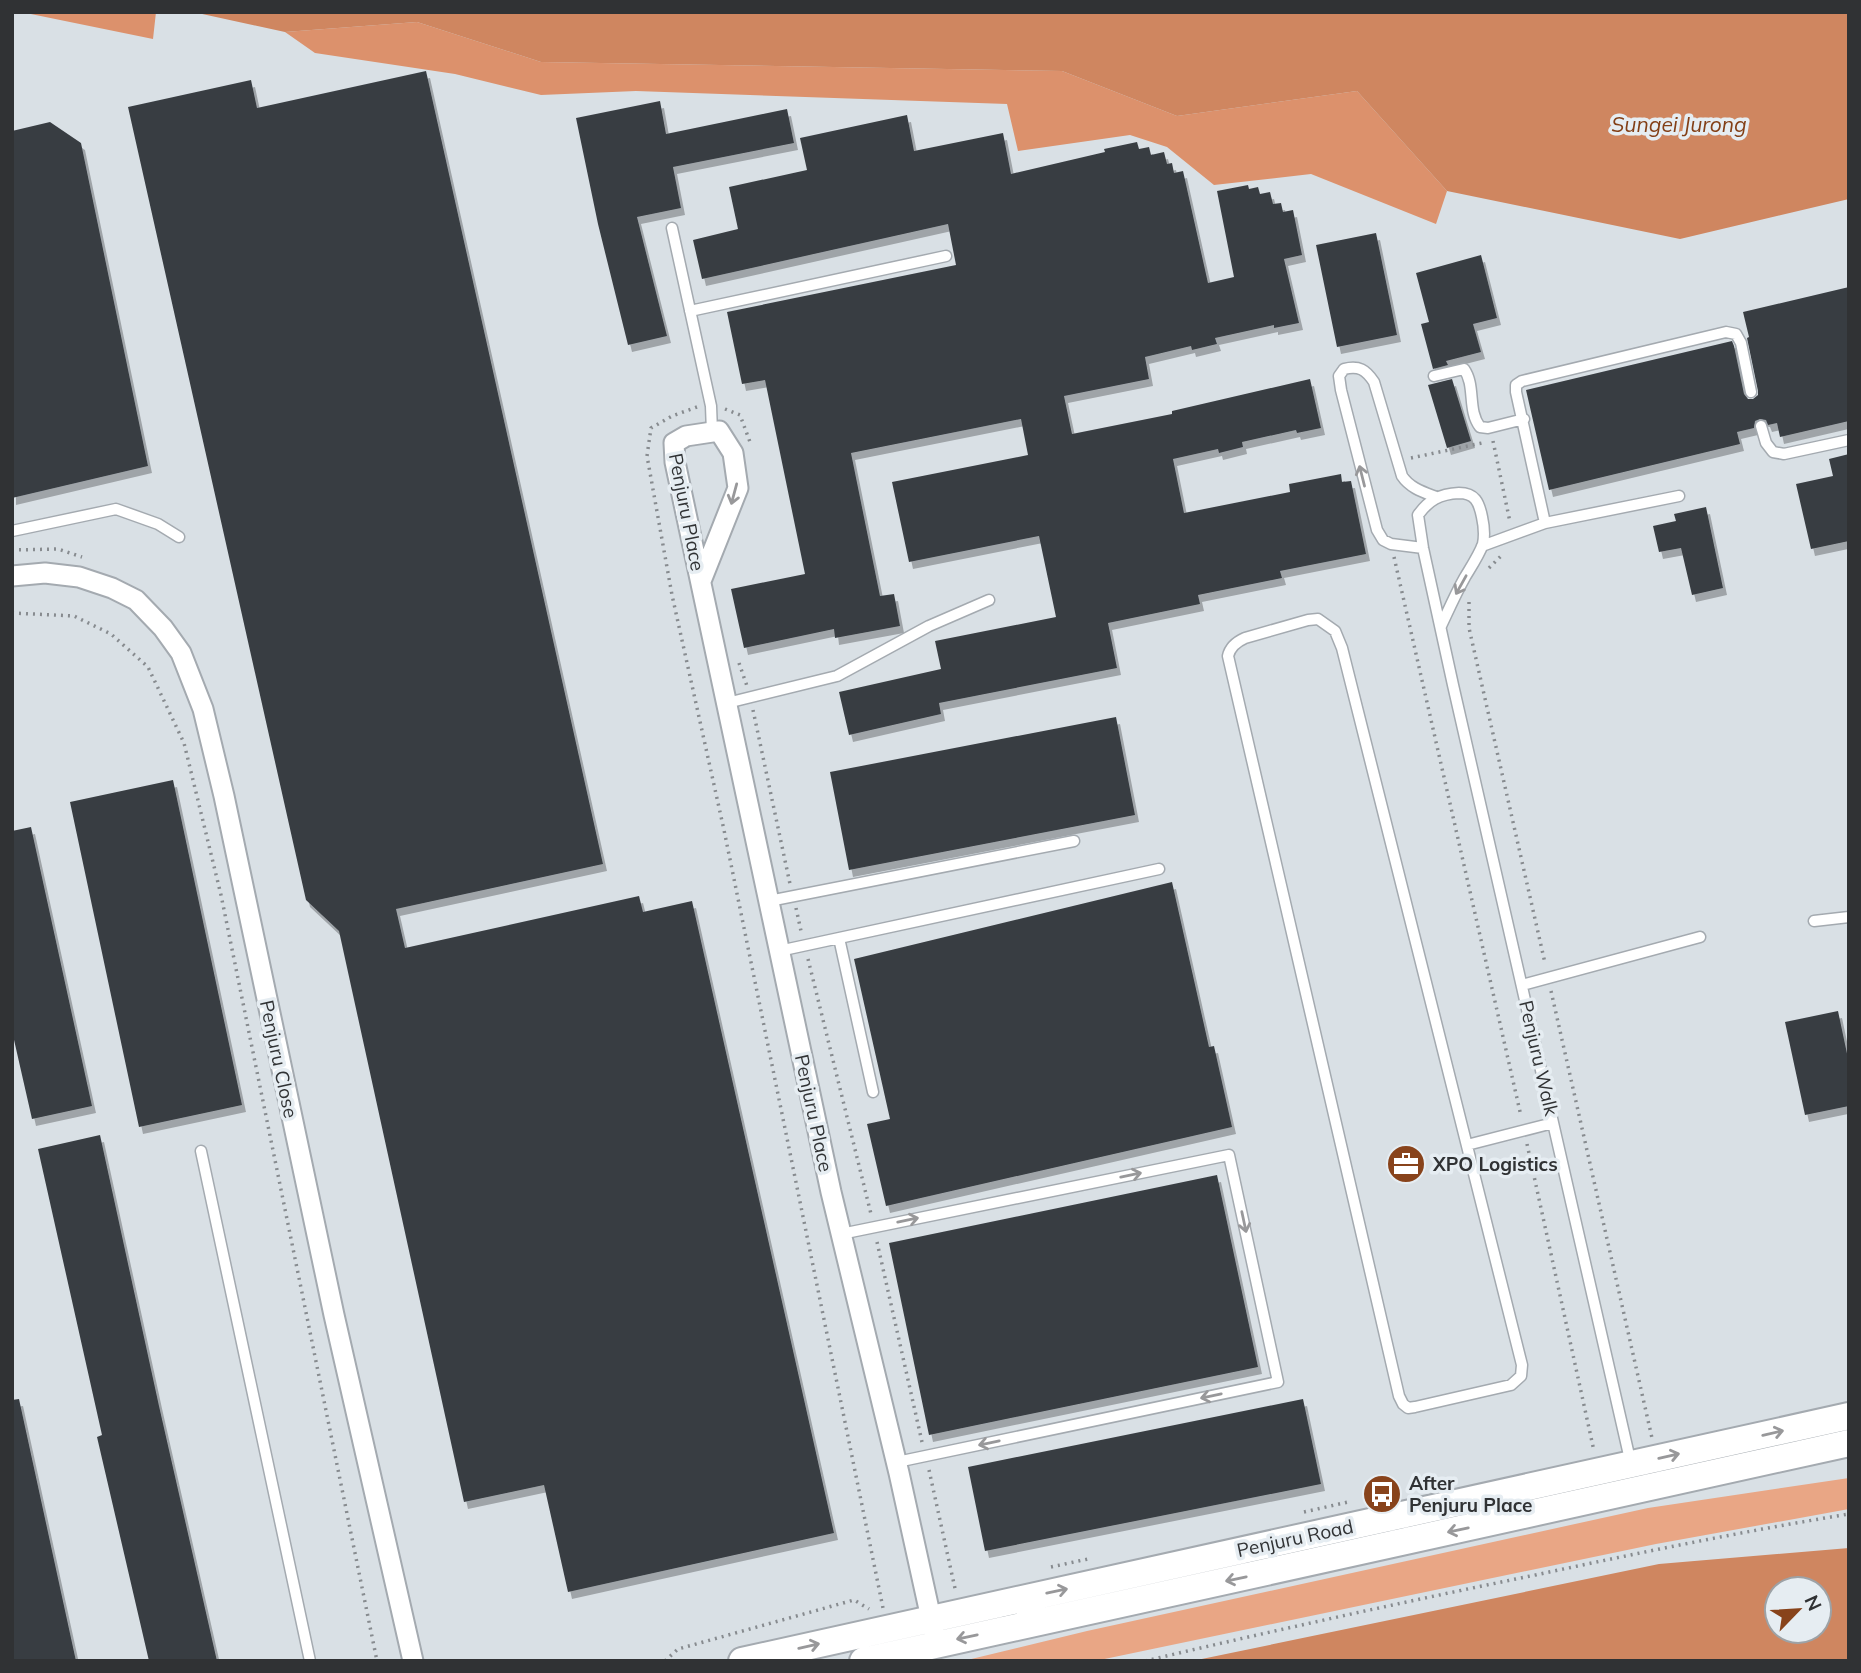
<svg xmlns="http://www.w3.org/2000/svg" width="1861" height="1673" font-family="Mulish,sans-serif">
  <defs>
    <filter id="shadow"><feDropShadow dx="4" dy="7" stdDeviation="0" flood-color="#0004"/></filter>
  </defs>
  <rect width="100%" height="100%" fill="#d9e0e5"/>
  <!-- green -->
  <path fill="#e9a685" d="M1849,1478v31l-193,35 -561,117h-132l124,-30 561,-123z"/>
  <!-- forest -->
  <path fill="#dc916c" d="M21,12h135l-3,27z
    M417,22l124,40 521,9 115,45 180,-25 90,100 -11,33 -125,-50 -97,11 -47,-38 -37,-12 -112,16 -11,-47 -371,-13 -95,4 -86,-21 -140,-21 -30,-21z"/>
  <!-- water -->
  <path fill="#cf8660" fill-rule="evenodd" d="M193,12h1656v187l-169,40 -233,-48 -90,-100 -180,25 -115,-45 -521,-9 -124,-40 -132,10z
    M1849,1548v113h-657l467,-97zM1777,1589h42v42h-42z"/>
  <!-- building -->
  <path fill="#393e43" filter="url(#shadow)" d="M426,71l177,793 -207,45 9,39 234,-52 4,16 49,-11 142,632 -266,59 -24,-107 -80,17 -125,-571 -33,-31 -178,-793 123,-27 6,28z
    M660,101l6,33 121,-25 7,34 -121,24 8,41 -44,9 30,119 -39,9 -30,-121 -22,-106z
    M907,115l7,36 89,-18 8,41 94,-22 -1,-3 33,-7 2,7 10,-2 2,8 13,-3 3,12 5,-1 2,10 9,-2 25,112 26,-6 -17,-86 31,-6 1,4 9,-2 2,7 10,-2 3,12 8,-1 2,9 10,-2 9,45 -18,4 15,64 -25,5v-3l-59,13 2,6 -25,6 -1,-4 -46,11 4,22 -85,17 8,38 100,-20v-3l138,-32 11,49 -24,5 -1,-3 -54,12 1,5 -24,6 -1,-4 -45,10 11,54 106,-21 -1,-8 52,-10 1,8 9,-1 15,73 -86,17 2,7 -84,17 2,9 -92,19 9,45 -178,35 2,11 -92,21 -10,-43 102,-23 -6,-28 121,-24 -17,-81 -130,26 -17,-80 136,-27 -7,-36 -170,34 29,143 14,-2 6,32 -65,12 -1,-9 -90,19 -13,-59 74,-15 -40,-194 -23,4 -15,-72 229,-47 -8,-41 -246,55 -9,-39 45,-11 -9,-42 78,-17 -7,-32z
    M50,122l31,21 67,323 -136,32v-367z
    M1376,233l21,102 -60,12 -21,-102z
    M1481,255l16,63 -24,6 8,28 -35,9 2,4 -15,4 -12,-45 8,-2 -13,-49z
    M1849,287v134l-69,16 -3,-14 -9,2 -2,-5 -6,-1 -5,2 -1,7 -17,4 3,12 -191,46 -23,-100 206,-49 2,5 10,48 4,5h5l5,-4v-4l-11,-53 2,-1 -6,-25z
    M1452,379l19,62 -24,7 -19,-63z
    M1849,454v87l-38,8 -15,-65 37,-8 -4,-17z
    M1706,507l17,81 -31,7 -11,-47 -22,4 -6,-26 23,-5 -2,-7z
    M1116,717l19,98 -286,55 -19,-98z
    M173,780l69,325 -103,22 -69,-325z
    M31,827l61,279 -60,13 -20,-88v-200z
    M1172,882l37,165 5,-1 18,81 -346,79 -19,-82 23,-5 -36,-160z
    M1838,1011l11,52v43l-44,9 -20,-93z
    M100,1135l59,271 58,255h-68l-52,-224 5,-2 -64,-286z
    M1217,1175l41,192 -329,68 -40,-192z
    M19,1399l57,262h-64v-261z
    M1303,1399l18,85 -336,67 -17,-84z"/>
  <g fill="none" stroke-linecap="round" stroke-linejoin="round">
    <defs>
      <path id="service" d="M672,228l39,178 1,26
        M690,311l256,-55
        M1434,376l30,-7c12,17 3,41 16,58l8,1 36,-9
        M1761,426l5,17 7,9 11,2 65,-14
        M1545,523l-29,-131v-7l6,-4 204,-49 10,2 5,9 10,49
        M12,531l104,-22 42,15 21,13
        M1482,546l63,-23 134,-27
        M1423,548l-32,-4 -8,-4 -6,-10 -36,-140 -2,-14 5,-7c15,-4 22,1 30,13l28,94c8,12 21,16 34,21
        M1318,619l17,12 7,17 180,717 -1,11 -10,9 -96,22 -7,1 -5,-4 -4,-8 -171,-740c2,-9 8,-14 17,-18l63,-18z
        M1441,626c8,-17 15,-33 24,-49 6,-10 14,-22 18,-33 2,-10 1,-18 -1,-27 -3,-15 -7,-24 -23,-24 -20,1 -30,7 -41,22l5,33 30,137 178,779
        M727,703l110,-27 92,-50 60,-26
        M769,901l305,-60
        M1814,921l35,-4
        M839,938l34,154
        M779,951l380,-82
        M1522,985l178,-48
        M1467,1145l86,-22
        M201,1151l109,510
        M841,1234l388,-79 49,227 -381,80"/>
      <path id="minor" d="M12,576l33,-3 34,4 33,11 24,12 27,28 18,25 22,56 21,87 110,519 79,346
        M701,581l37,-93 -5,-35 -14,-22 -33,5 -12,7 1,19 156,730 68,281 35,159"/>
      <path id="secondary" d="M742,1661l1107,-245
        M863,1661l986,-218"/>
    </defs>
    <!-- service casing -->
    <use href="#service" stroke="#a4aab0" stroke-width="13"/>
    <!-- minor casing -->
    <use href="#minor" stroke="#a4aab0" stroke-width="23"/>
    <!-- secondary casing -->
    <use href="#secondary" stroke="#a4aab0" stroke-width="30"/>
    <!-- path -->
    <path stroke="#878b8f" stroke-width="3.5" stroke-dasharray="2 5" stroke-linecap="butt" d="M697,407l-25,9 -21,12 -4,28 25,139 52,235 159,778
      M725,409l15,6 10,27
      M1493,441l17,81
      M1411,458l71,-15
      M12,550l46,-1 24,8
      M1394,557l127,559
      M1489,568l14,-14
      M1469,602v26l76,335
      M12,613l62,3 37,18 37,33 36,76 37,152 156,766
      M739,663l8,23
      M753,710l37,174
      M796,908l5,23
      M808,959l63,255
      M1551,991l101,447
      M1527,1144l67,307
      M877,1242l45,200
      M929,1470l27,123
      M1304,1512l44,-10
      M1051,1567l37,-8
      M665,1661l13,-12 176,-49 15,9
      M1145,1661c131,-31 263,-60 395,-87 103,-22 205,-43 309,-60"/>
    <!-- service -->
    <use href="#service" stroke="#fff" stroke-width="10"/>
    <!-- minor -->
    <use href="#minor" stroke="#fff" stroke-width="19"/>
    <!-- secondary -->
    <use href="#secondary" stroke="#fff" stroke-width="26"/>
  </g>
  <!-- one-way arrows -->
  <defs><path id="oneway-shaft" d="M-6 0H5M1.5-3L5.5 0L1.5 3" fill="none" stroke-width="1.6" stroke-linecap="round" stroke-linejoin="round" transform="scale(1.75)"/></defs>
  <g stroke="#98989a">
    <use href="#oneway-shaft" transform="translate(1362 476) rotate(-104)"/>
    <use href="#oneway-shaft" transform="translate(734 494) rotate(105)"/>
    <use href="#oneway-shaft" transform="translate(1461 585) rotate(119)"/>
    <use href="#oneway-shaft" transform="translate(1131 1175) rotate(-12)"/>
    <use href="#oneway-shaft" transform="translate(908 1220) rotate(-12)"/>
    <use href="#oneway-shaft" transform="translate(1244 1222) rotate(78)"/>
    <use href="#oneway-shaft" transform="translate(1211 1396) rotate(168)"/>
    <use href="#oneway-shaft" transform="translate(1773 1433) rotate(-13)"/>
    <use href="#oneway-shaft" transform="translate(989 1443) rotate(168)"/>
    <use href="#oneway-shaft" transform="translate(1669 1456) rotate(-13)"/>
    <use href="#oneway-shaft" transform="translate(1458 1530) rotate(168)"/>
    <use href="#oneway-shaft" transform="translate(1236 1579) rotate(168)"/>
    <use href="#oneway-shaft" transform="translate(1057 1591) rotate(-12)"/>
    <use href="#oneway-shaft" transform="translate(967 1637) rotate(168)"/>
    <use href="#oneway-shaft" transform="translate(809 1646) rotate(-13)"/>
  </g>
  <!-- icons -->
  <defs>
    <symbol id="office-disc" viewBox="-11 -11 22 22"><circle r="9.5" fill="#88431b" stroke="#e6edf2"/><path d="M-6-3h4V-5.5h4V-3h4V5H-6ZM-1-4.5V-3h2v-1.5ZM-6 0V1H6V0Z" fill="#fff"/></symbol>
    <symbol id="bus-disc" viewBox="-11 -11 22 22"><circle r="9.5" fill="#88431b" stroke="#e6edf2"/><path d="M-5-6H5V4H4V6H2V4H-2V6H-4V4H-5ZM-3.5-4V0h7V-4ZM-3.5 1.2v1.5H-2V1.2ZM2 1.2v1.5H3.5V1.2Z" fill="#fff"/></symbol>
  </defs>
  <g fill-rule="evenodd">
    <use href="#office-disc" x="1384" y="1142" width="44" height="44"/>
    <use href="#bus-disc" x="1360" y="1472" width="44" height="44"/>
  </g>
  <g text-anchor="middle" dominant-baseline="central" stroke-width="7" stroke-linejoin="round" paint-order="stroke">
    <!-- street labels -->
    <g font-size="19" fill="#303234" stroke="#e6edf2">
      <text transform="translate(687 512) rotate(79)">Penjuru Place</text>
      <text transform="translate(1539 1058) rotate(77)">Penjuru Walk</text>
      <text transform="translate(279 1059) rotate(78)">Penjuru Close</text>
      <text transform="translate(814 1113) rotate(78)">Penjuru Place</text>
      <text transform="translate(1295 1538) rotate(-12)">Penjuru Road</text>
    </g>
    <!-- poi labels -->
    <g font-size="19" font-weight="bold" fill="#303234" stroke="#e6edf2" text-anchor="start">
      <text x="1433" y="1164">XPO Logistics</text>
      <text x="1409" y="1483">After<tspan x="1409" dy="22">Penjuru Place</tspan></text>
    </g>
    <!-- water labels -->
    <g font-size="21" font-style="italic" fill="#833f16" stroke="#e6edf2">
      <text x="1679" y="124">Sungei Jurong</text>
    </g>
  </g>
  <!-- border -->
  <rect width="1861" height="1673" fill="none" stroke="#303234" stroke-width="28"/>
  <!-- north arrow -->
  <g transform="translate(1798 1610) rotate(65)"><circle r="33" fill="#e6edf2" stroke="#9da2a6" stroke-width="2"/>
  <path d="M0-5L12 26L0 18L-12 26Z" fill="#88431b"/>
  <text y="-10" font-size="19" font-weight="bold" text-anchor="middle" fill="#303234">N</text>
  </g>
</svg>
